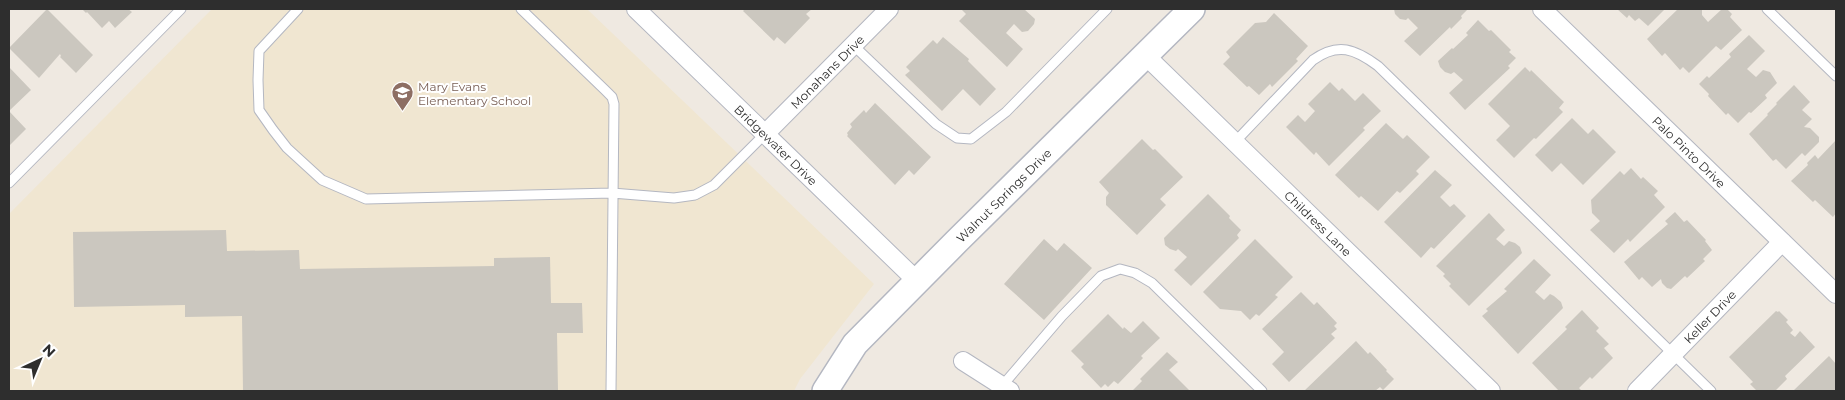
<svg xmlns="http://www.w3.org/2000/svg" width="1845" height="400" font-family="Montserrat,sans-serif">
  <rect width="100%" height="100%" fill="#efe9e1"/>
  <!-- education -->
  <path fill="#f0e6d1" d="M212,9h375l287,275 -74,95 -6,12h-785v-177z"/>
  <!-- building -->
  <path fill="#cbc7bf" d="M47,9l46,46 -17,18 -16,-16 1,-1 -1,-2 -21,24 -30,-30z
    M82,9h46l4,3 -17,16 -6,-7 -7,7 -15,-16 -1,1z
    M745,9h67l-6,5 4,4 -25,26 -8,-7 -3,4 -31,-30z
    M963,9h61l11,10 -1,5 -6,7 -6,1 -8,-8 -8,9 17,16 -16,18 -48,-46 7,-7 -4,-4z
    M1394,9h74l-7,7 1,2 -11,11 -1,-2 -30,29 -16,-15 14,-13 -10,-10 -2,2 -6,-1 -5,-5z
    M1617,9h48l-17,17 -9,-8 -4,3 -6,-6 -2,3z
    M1678,9h24v6l6,7 14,-13h5l5,5 -2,3 12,13 -21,20 -5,-4 -27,27 -6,-6 -3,3 -15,-17 -3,3 -15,-17z
    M1274,13l34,33 -12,13 2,2 -26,26 -2,-3 -11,11 -10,-9 -2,1 -24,-23 7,-7 -4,-5 29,-29 11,-1z
    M1478,20l11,11 2,-1 20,20 -2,2 7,6 -8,8 2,2 -45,42 -16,-17 14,-13 -9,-8 -3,2 -6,-2 -5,-5 -2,-6 14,-13 1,1 15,-14 -2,-2z
    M1749,35l16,16 -18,18 9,8 7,-7 7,2 7,11 -12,12 2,3 -16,15 -2,-1 -11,11 -10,-10 -2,2 -18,-19 1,-2 -10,-10 8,-8 2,2 22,-21 -2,-3z
    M943,37l26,22 -1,2 28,28 -16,17 -17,-17 -21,22 -37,-36 5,-4 -4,-4 27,-27 4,4z
    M9,67l22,23 -22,21z
    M1525,67l5,5 1,-2 33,32 -5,6 4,4 -27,27 -2,-1 -20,20 -18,-18 14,-14 -22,-22z
    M1330,82l9,9 3,-3 13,13 8,-8 18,18 -18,17 2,2 -36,36 -13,-14 -2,3 -28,-28 12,-12 7,7 10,-11 -7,-7z
    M1794,85l16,17 -8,8 10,9 -8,8 6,1 9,9v5l-14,14 -3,-3 -16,16 -10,-10 -3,2 -24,-27 19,-19 -1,-1 10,-10 -1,-1z
    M875,103l56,54 -17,18 -5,-5 -14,15 -48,-49 1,-1 -1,-2 5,-6 -2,-3 14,-14 2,3z
    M9,111l17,18 -17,17z
    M1572,118l16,16 5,-5 23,23 -33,33 -22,-22 -9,9 -17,-17z
    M1386,123l17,16 4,-4 23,22 -14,14 3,3 -19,19 -3,-2 -19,20 -17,-15 -2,2 -24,-23z
    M1142,139l11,11 2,-1 28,28 -23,22 6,6 -29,30 -31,-30v-8l3,-4 -10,-11z
    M1836,140v73l-3,4 -18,-17 -2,2 -22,-21 17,-16 -1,-2 8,-8 3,4z
    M1631,168l10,11 2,-2 15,14 -4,4 11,12 -35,35 -2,-3 -14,14 -24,-23 10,-9 -8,-8 -1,-13 29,-29 4,4z
    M1435,170l17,15 -12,12 10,10 4,-3 12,12 -32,33 -3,-2 -10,11 -37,-36z
    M1208,194l22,22 -1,2 12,12 -4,5 2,3 -48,48 -17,-16 13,-13 -9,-8 -2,2 -6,-2 -5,-4 -1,-7z
    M1675,212l9,10 3,-2 19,20 -1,1 7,9 -9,9 2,2 -18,17 -2,-2 -14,13 -4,-1 -5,-5 -1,-4 -9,8 -10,-10 -3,3 -15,-18 44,-38 -3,-3z
    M1489,213l16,17 -9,9 8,7 5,-5 6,2 5,4 2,6 -53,53 -20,-20 2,-2 -8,-8 2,-2 -9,-8z
    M226,230l1,21 72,-1 1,19 194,-3v-8l56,-1 1,46h31l1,30h-26l1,58h-315l-1,-75 -57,1v-12l-111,2 -1,-75z
    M1044,239l13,12 7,-8 28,25 -48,52 -40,-36z
    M1255,239l38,38 -18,18 3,2 -19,19 -3,-2 -6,6 -9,-9 -21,-2 -17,-17z
    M1534,259l17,16 -16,17 9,8 6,-6 4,2 7,6 2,6 -45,46 -36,-38 6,-5 -2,-2 21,-18 -3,-2z
    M1301,292l13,13 3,-3 20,21 -3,3 3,3 -6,5 4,4 -46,44 -17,-18 12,-12 -22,-23z
    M1582,310l17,18 -3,3 13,13 -5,4 9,10 -21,21 -2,-2 -11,11 3,3h-23l-27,-28 35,-34 -2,-2z
    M1776,311l2,1 1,-1 9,9 -2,2 7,8 -3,3 5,4 5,-6 15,16 -30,29 2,3 -12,12h-18l-7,-7 3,-2 -24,-25z
    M1108,314l15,15 1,-2 7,6 12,-12 17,17 -19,18 2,2 -25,26 -4,-3 -6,6 -3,-3 -4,4 -20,-21 3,-3 -13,-13z
    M1356,341l12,13 2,-2 17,18 -1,1 8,8 -11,11 -3,-3 -5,4h-71z
    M1167,352l11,10 -9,8 21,21h-58l10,-10 -2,-2z
    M1829,356l7,8v27h-43z"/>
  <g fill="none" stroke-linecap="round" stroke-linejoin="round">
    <defs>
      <path id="lane" d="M298,9l-39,42 -1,29 1,30 14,20 14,18 35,32 44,19 246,-6 62,5 21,-3 19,-10 51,-51
        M521,9l84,81 7,7 2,7 -3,287
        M1767,9l69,67
        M853,45l83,79 21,14 14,1 35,-27 101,-103
        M1235,142l78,-82c25,-18 42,-11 65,6l333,325
        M9,183l172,-174
        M1002,386l60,-70 39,-40 19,-7 15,4 17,10 110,108"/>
      <g id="street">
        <path id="s1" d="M636,9l281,272"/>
        <path id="s2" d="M1542,9l294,285"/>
        <path id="s3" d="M1146,56l345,335"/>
        <path id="s4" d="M765,134l124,-125"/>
        <path d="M963,361l47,30"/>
        <path id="s5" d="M1637,391l145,-149"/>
      </g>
      <g id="secondary">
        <path id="s6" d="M825,391l30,-47 102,-103 235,-232"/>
      </g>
    </defs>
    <!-- lane casing -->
    <use href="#lane" stroke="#b4b7c1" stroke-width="11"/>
    <!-- street casing -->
    <use href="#street" stroke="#b4b7c1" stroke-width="20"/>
    <!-- secondary casing -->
    <use href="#secondary" stroke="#b4b7c1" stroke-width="28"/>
    <!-- lane -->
    <use href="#lane" stroke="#fff" stroke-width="9"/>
    <!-- street -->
    <use href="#street" stroke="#fff" stroke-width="18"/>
    <!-- secondary -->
    <use href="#secondary" stroke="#fff" stroke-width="25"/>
  </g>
  <!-- icons -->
  <defs>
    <symbol id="school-pin" viewBox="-11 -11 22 30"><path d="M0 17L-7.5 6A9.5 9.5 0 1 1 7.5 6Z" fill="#8d6e63" stroke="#fff"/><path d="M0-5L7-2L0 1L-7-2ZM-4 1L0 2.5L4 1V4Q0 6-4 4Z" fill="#fff"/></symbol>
  </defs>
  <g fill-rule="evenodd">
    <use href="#school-pin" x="390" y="80" width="25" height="34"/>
  </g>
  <g text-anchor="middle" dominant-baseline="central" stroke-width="4" stroke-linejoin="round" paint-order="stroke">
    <!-- street labels -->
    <g font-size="12" fill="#2e2e2e" stroke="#fff">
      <text stroke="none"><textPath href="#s4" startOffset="88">Monahans Drive</textPath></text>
      <text stroke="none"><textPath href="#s1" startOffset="195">Bridgewater Drive</textPath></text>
      <text stroke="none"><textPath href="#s2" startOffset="205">Palo Pinto Drive</textPath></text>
      <text stroke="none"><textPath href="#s6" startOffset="266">Walnut Springs Drive</textPath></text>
      <text stroke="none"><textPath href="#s3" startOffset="240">Childress Lane</textPath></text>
      <text stroke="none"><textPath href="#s5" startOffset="104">Keller Drive</textPath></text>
    </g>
    <!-- education labels -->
    <g font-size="12" fill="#785e54" stroke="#fff" text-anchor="start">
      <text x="418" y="86">Mary Evans<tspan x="418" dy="14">Elementary School</tspan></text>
    </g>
  </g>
  <!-- border -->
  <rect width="1845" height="400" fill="none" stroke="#2e2e2e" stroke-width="20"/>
  <!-- north arrow -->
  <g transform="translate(40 360) rotate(44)" stroke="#ffffff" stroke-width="4" paint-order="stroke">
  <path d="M0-4L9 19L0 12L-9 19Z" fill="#2e2e2e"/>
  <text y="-8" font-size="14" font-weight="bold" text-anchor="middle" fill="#2e2e2e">N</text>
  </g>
</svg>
